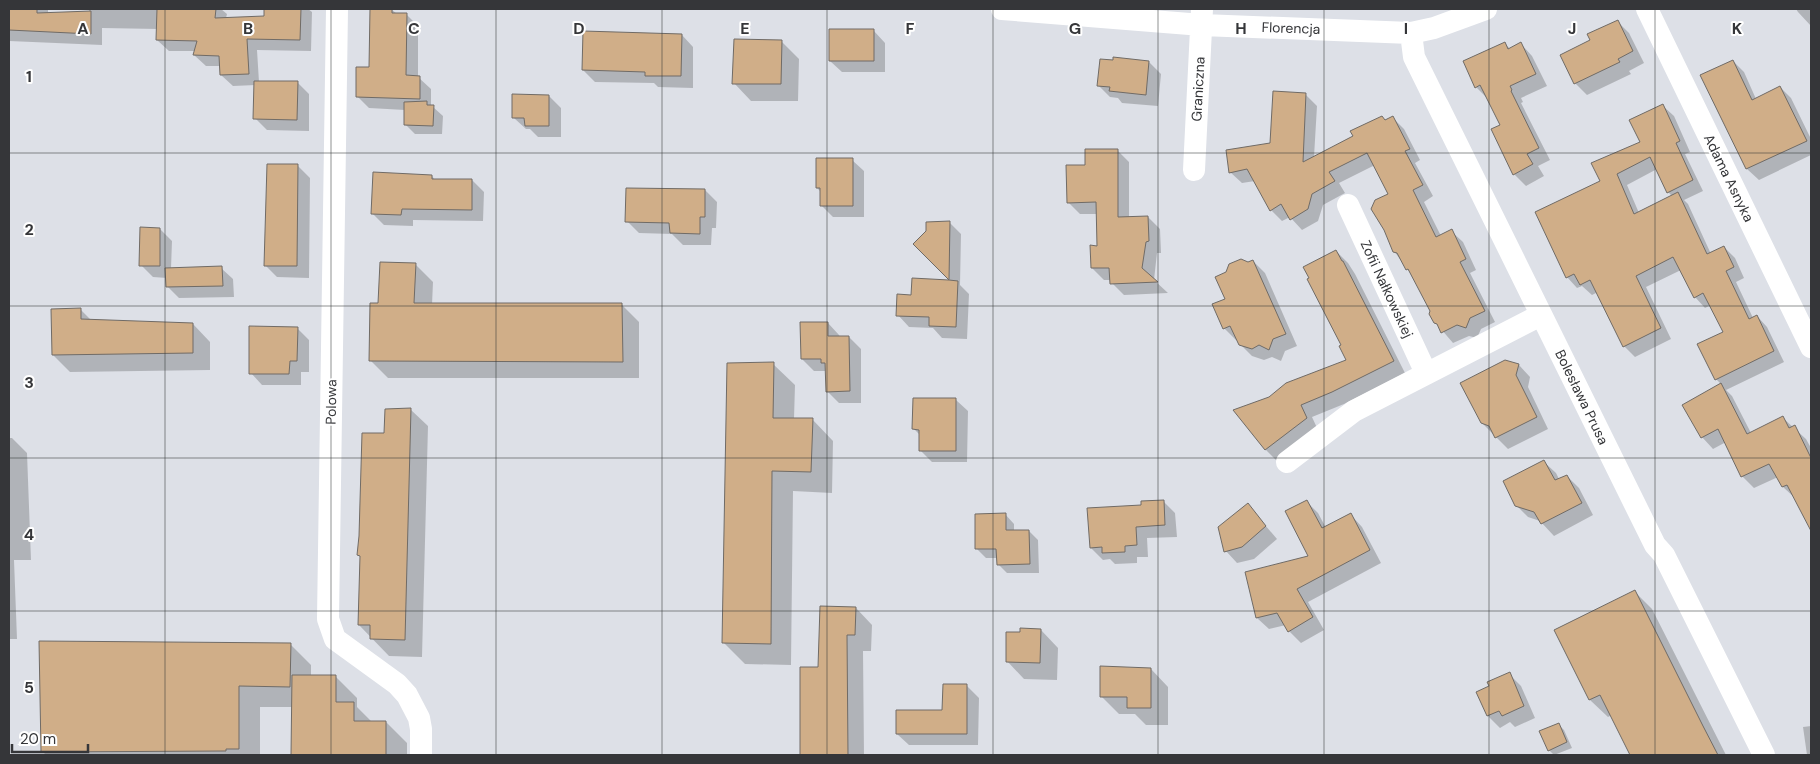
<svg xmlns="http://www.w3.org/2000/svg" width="1820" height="764" font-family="'DM Sans',sans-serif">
  <rect width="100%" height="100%" fill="#dde0e7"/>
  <!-- shadow -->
  <path fill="#0003" fill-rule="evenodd" d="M9,9h39v5l41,-2v-3h132l6,5 -1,4 39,-1 1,-8h42l4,3 -1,39 -54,-1 2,32h38l12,12v37l-42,-1 -12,-12 1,-33 -23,1 -12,-11v-9h-15l-12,-11 1,-4h-26l-12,-11 1,-11 -56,-1v17l-93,-4z
    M371,9h20l6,5h9l12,12v51l13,12v18h2l10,9 -1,18h-27l-10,-10v-14l-36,-2 -12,-12 13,-27z
    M1796,9h15v17l-13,-14z
    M1617,21l12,12 15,30 -15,8 2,3 -44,21 -12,-12 17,-42z
    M874,31l11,12v29h-43l-12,-11z
    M682,35l11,12v41l-35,-1 -4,-4 -59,-1 -12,-12z
    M781,41l18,18 -1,42h-47l-17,-18z
    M1505,43l5,6 11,-5 11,12 15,30 -26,12 2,4 -2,1 29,57 -12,6 6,10 -18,10 -12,-12 -13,-48 -13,-27 -12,-12z
    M1733,61l11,11 12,27 24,-12 11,11 20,41v16l-52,25 -12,-11 -45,-94z
    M1149,62l12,12 -3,32 -36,-3 -4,-5 -8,-1 -12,-12z
    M1306,95l11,11 -3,51 79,-39 11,11 16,31 -5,3 18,33 -9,6 17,34 10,-5 12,11 13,28 -6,3 25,49 -14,7 -4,9 -8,-2 -16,7 -18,-21 -3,-12 -20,-35 -18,-24 -5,-57 -14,-29 -36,18 6,10 -22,12 -5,16 -16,9 -12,-13 -8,4 -11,-11 -16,-29 -13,2 -12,-11 42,-28z
    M549,96l12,12v29h-23l-8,-8h-4l-12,-11z
    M1663,106l11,10 16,36 -5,2 18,37 -19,9 4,4 23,50 13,-7 11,11 9,20 -8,4 17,36 4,-2 10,11 17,35 -58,28 6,6 19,37 32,-15 23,21 5,9v81l-15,-30 -13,-12 -5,-10 -24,11 -12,-12 -16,-34 -13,7 -11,-12 19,-53 -5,-5 8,-47 -13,-27 -6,3 -10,-11 -14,-27 -35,17 25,52 -36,18 -11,-11 -26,-54 -6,3 -10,-9 -5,2 -10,-11 35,-95 39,-39zM1657,169l11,23 4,4 -33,17 -12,-28z
    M1117,150l12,12v56l19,-1 12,12 1,24h-4l-3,27 14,13 -44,2 -12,-12 -1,-3h-7l-12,-12 6,-21 -1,-33h-17l-12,-12 18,-35z
    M852,160l12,11v46h-31l-12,-12v-13l-4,-4z
    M298,166l12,12 -1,100 -32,-1 -12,-12z
    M432,176l3,4h37l12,12 -1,29 -70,-1v6l-29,-1 -12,-12z
    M705,190l12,12 -1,26h-4l-1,17h-28l-11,-11 -33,-1 -12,-12z
    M949,222l12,12 -1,51 9,9 -2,45 -25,-1 -9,-10 -24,-1 -11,-12 14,-19 40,-14 -37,-38z
    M160,229l12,12 -1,28 50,-1 12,11 1,18 -55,1 -12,-12v-8l-14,-1 -12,-12z
    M1336,251l12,12 7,11 50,99 -61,31 -32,13 6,13 -41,31 -11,-11 4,-52 78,-37 -5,-15z
    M1253,261l12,12 32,73 -12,5 -4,10 -9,-4 -8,3 -12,-4 -12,-12 -2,-5 -2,1 -12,-12 3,-29 21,-35z
    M416,265l17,17 -1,23h190l17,17v56h-251l-17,-17 8,-57z
    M81,310l11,11 101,3 17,18v28l-140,2 -17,-17z
    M828,323l11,12 1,2h9l12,12v54h-22l-12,-12 -1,-20h-12l-12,-12z
    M297,328l12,12v32h-8v13h-39l-11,-12z
    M773,364l22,21 -1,34h18l21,22 -1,52 -39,-2 -2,174 -46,-1 -21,-21z
    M1519,365l11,12 -2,10 20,42 -40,20 -26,-26z
    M956,400l12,11 -1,51h-35l-12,-12v-15l-6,-6z
    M410,409l18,17 -6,231 -33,-1 -30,-31 2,-68 -2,-2 27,-120z
    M9,438h3l15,15 4,107h-17l3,79h-8z
    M1544,462l12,11 3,6 8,-3 12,12 14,27 -39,21 -14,-15 -12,-4 -12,-12z
    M1163,501l12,12 2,24 -30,1 1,19h-11v6l-22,1 -5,-5 -7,1 -12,-12 51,-42z
    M1306,501l12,12 8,15 25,-13 11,12 19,36 -73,39 16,28 -23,13 -12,-12 -3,-6 -17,4 -12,-11 53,-61z
    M1248,505l29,34 -23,20 -17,4 -11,-12z
    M1005,514l9,10v8l15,-1 9,9 1,33h-32l-9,-9v-6h-12l-9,-9z
    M1635,592l17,17 74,146h-94l-20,-40 -4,2 -18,-17 -34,-69z
    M856,608l16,17 -1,26h-8l1,104h-63l1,-87h17z
    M1041,630l17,18 -1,32 -33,-1 -17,-18 14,-27z
    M290,644l21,21v11h24l22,22v9l15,15h14l21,21v12h-114v-48h-33v48h-214l-4,-4z
    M1151,669l17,18v38h-22l-11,-11h-16l-18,-18z
    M1509,674l12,12 14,32 -20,9 -5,-5 -10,6 -12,-12 -10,-24 12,-5z
    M967,686l12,12 -1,47h-69l-12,-11 47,-23z
    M1558,724l6,6 8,18 -18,7 -5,-5z
    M1811,726v29h-4l-4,-28z"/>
  <!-- building -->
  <path fill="#d0ae88" stroke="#706b66" d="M9,9h28v4l54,-2v23l-82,-4z
    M157,9h59l-1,9 49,-2v-7h37l-1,31 -53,-1 2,35 -29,1 -1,-19 -26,-1 4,-14 -41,-1z
    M370,9h22v4h15l-1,62 14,1v23l-64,-2v-30h13z
    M1618,20l15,31 -15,8 2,3 -46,22 -14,-29 30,-15 -3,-6z
    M829,29h45v32h-45z
    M583,31l99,3 -1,42h-36v-4l-63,-2z
    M734,39l48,1 -1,44h-49z
    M1505,42l3,7 13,-7 15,32 -26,12 2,4 -1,1 28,57 -12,6 6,10 -20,11 -22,-46 9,-4 -20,-40 -5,3 -12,-27z
    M1113,57l36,4 -3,34 -37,-4 1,-4 -13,-1 3,-27 13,1z
    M1733,60l19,40 28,-14 27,55 -61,28 -46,-94z
    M254,81h44l-1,39 -44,-1z
    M1273,91l33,2 -3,69 50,-26 -3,-5 32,-15 3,4 8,-4 17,33 -5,2 18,34 -10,5 23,47 16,-8 14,30 -6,3 25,49 -15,7 -4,10 -9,-3 -16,8 -4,-9 -3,-1 -5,-9 1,-3 -22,-42 -2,1 -9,-17 -4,-1 -9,-22 -13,-21 4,-9 13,-6 -21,-41 -38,19 6,9 -23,13 -4,15 -18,11 -9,-16 -11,7 -23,-42 -18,4 -3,-23 44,-7z
    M512,94l37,1v31h-24l-1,-8h-12z
    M427,101v4h7l-1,21 -29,-1v-23z
    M1663,104l17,37 -4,2 17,37 -26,13 -17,-36 -33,17 17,40 44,-22 29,62 17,-8 10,21 -8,4 23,48 8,-4 17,36 -59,29 -18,-36 26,-12 -20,-39 -9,5 -21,-41 -37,19 25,52 -38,19 -33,-67 -10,5 -6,-11 -8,4 -31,-66 65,-31 -9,-18 49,-21 -11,-22z
    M1085,149h33v68l30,-1 1,25 -3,1 -4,26 16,14 -48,2 -1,-16h-18l-1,-23 7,1 -1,-44 -29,1 -1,-38h19z
    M816,158h37v48h-33v-18h-4z
    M267,164h31l-1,102h-33z
    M373,172l59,3v4h40v31l-70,-1 -1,6 -30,-1z
    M626,188l79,1v28h-5v17l-30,-1 -1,-10 -44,-1z
    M950,221l-1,59 9,1 -2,46 -27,-1v-9l-33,-1 1,-22 14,1 1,-17 37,2 -36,-36 13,-13v-9z
    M140,227l20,1v38h-21z
    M1336,250l6,11h1l51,100 -62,31 -31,13 6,13 -42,32 -32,-40 36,-13 17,-14 60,-23 -7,-14 2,-1 -34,-66 2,-1 -6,-11z
    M1241,259l7,3 5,-2 33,74 -13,5 -4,11 -10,-5 -7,4 -13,-4 -9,-19 -7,3 -11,-25 13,-5 -10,-22 11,-5 3,-8z
    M380,262l36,1 -2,40h208l1,59 -254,-1 1,-58h8z
    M222,266l1,20 -57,1 -1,-19z
    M81,308v11l112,4v30l-141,2 -1,-46z
    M800,322h28v14h21l1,55 -24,1 -1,-29h-4v-4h-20z
    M249,326l49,1 -1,34h-7l-1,13h-40z
    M1505,360l14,4 -3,11 21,42 -42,21 -6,-12 -8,-3 -21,-40z
    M774,362l-1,56h40l-2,54 -39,-1 -1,173 -49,-1 5,-280z
    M1721,383l26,51 36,-18 6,12 6,-3 16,33v73l-24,-46 -5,2 -13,-23 -28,13 -23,-48 -17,9 -19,-33z
    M913,398h43v53h-37v-21l-7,-1z
    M411,408l-6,232 -35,-1v-14h-12l2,-69 -3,-1 2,-19 3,-103h22l1,-24z
    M1544,460l11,20 12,-5 15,28 -41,21 -7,-12 -19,-6 -12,-25z
    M1164,500l1,25 -29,2 1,18 -12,1v6l-23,1v-6l-12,1 -3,-40 54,-3v-4z
    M1307,500l15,28 29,-15 19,37 -73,39 16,28 -25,15 -11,-19 -21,5 -11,-46 63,-16 -23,-45z
    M1248,503l18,23 -24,21 -18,5 -6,-25z
    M1006,513v17h23l1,34 -33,1 -1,-16h-21v-35z
    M1635,590l68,136 15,29h-88l-30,-60 -11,5 -35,-70z
    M820,606l36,1 -1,28h-8l1,120h-48v-88h18z
    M1020,628l21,1 -1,34 -34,-1v-30h14z
    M39,641l252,2 -1,44 -51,-1v63h-13v2l-185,1z
    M1100,666l51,2v40h-24v-11h-27z
    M1510,672l14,34 -22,10 -3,-5 -12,5 -11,-24 13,-6 -2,-4z
    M292,675h44v27h18v19h32v34h-95z
    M943,684h24v50h-71v-24h46z
    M1559,723l8,19 -19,9 -9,-20z"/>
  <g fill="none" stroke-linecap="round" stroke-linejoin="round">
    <!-- street -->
    <path stroke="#fff" stroke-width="22" d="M337,9l-9,610 7,20 62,45 10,11 12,23 2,11v26
      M1002,9l200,16 209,8 23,-5 52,-19
      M1647,9l164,338
      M1411,33l3,24 241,488 9,10 100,200
      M1194,170l8,-161
      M1348,205l78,168
      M1287,462l67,-51 187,-96"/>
  </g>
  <!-- grid -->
  <path fill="none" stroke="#353639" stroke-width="1" stroke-opacity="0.55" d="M165,9v746M331,9v746M496,9v746M662,9v746M827,9v746M993,9v746M1158,9v746M1324,9v746M1489,9v746M1655,9v746M9,153h1802M9,306h1802M9,458h1802M9,611h1802"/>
  <g text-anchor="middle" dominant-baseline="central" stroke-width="4" stroke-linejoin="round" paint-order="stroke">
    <!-- street labels -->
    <g font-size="14" fill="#353639" stroke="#fff">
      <text transform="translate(1291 28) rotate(2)">Florencja</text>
      <text transform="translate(1198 89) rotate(-87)">Graniczna</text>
      <text transform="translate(1729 178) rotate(64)">Adama Asnyka</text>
      <text transform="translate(1387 289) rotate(65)">Zofii Nałkowskiej</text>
      <text transform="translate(1582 397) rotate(64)">Bolesława Prusa</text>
      <text transform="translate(331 402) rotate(-89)">Polowa</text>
    </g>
  </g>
  <g font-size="16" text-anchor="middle" font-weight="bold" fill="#353639" stroke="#fff" stroke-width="4" stroke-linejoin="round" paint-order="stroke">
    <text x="83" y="34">A</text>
    <text x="248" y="34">B</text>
    <text x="414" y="34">C</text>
    <text x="579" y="34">D</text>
    <text x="745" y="34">E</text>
    <text x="910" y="34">F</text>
    <text x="1075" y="34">G</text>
    <text x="1241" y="34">H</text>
    <text x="1406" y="34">I</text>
    <text x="1572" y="34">J</text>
    <text x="1737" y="34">K</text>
    <text x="29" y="82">1</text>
    <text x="29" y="235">2</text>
    <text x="29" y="388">3</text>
    <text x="29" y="540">4</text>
    <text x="29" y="693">5</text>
  </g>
  <!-- border -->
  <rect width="1820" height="764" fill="none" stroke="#353639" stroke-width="20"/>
  <!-- scale -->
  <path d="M12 744v8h76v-8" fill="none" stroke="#353639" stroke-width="2.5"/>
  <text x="20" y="744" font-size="15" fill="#353639" stroke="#ffffff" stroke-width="4" paint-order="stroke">20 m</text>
</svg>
